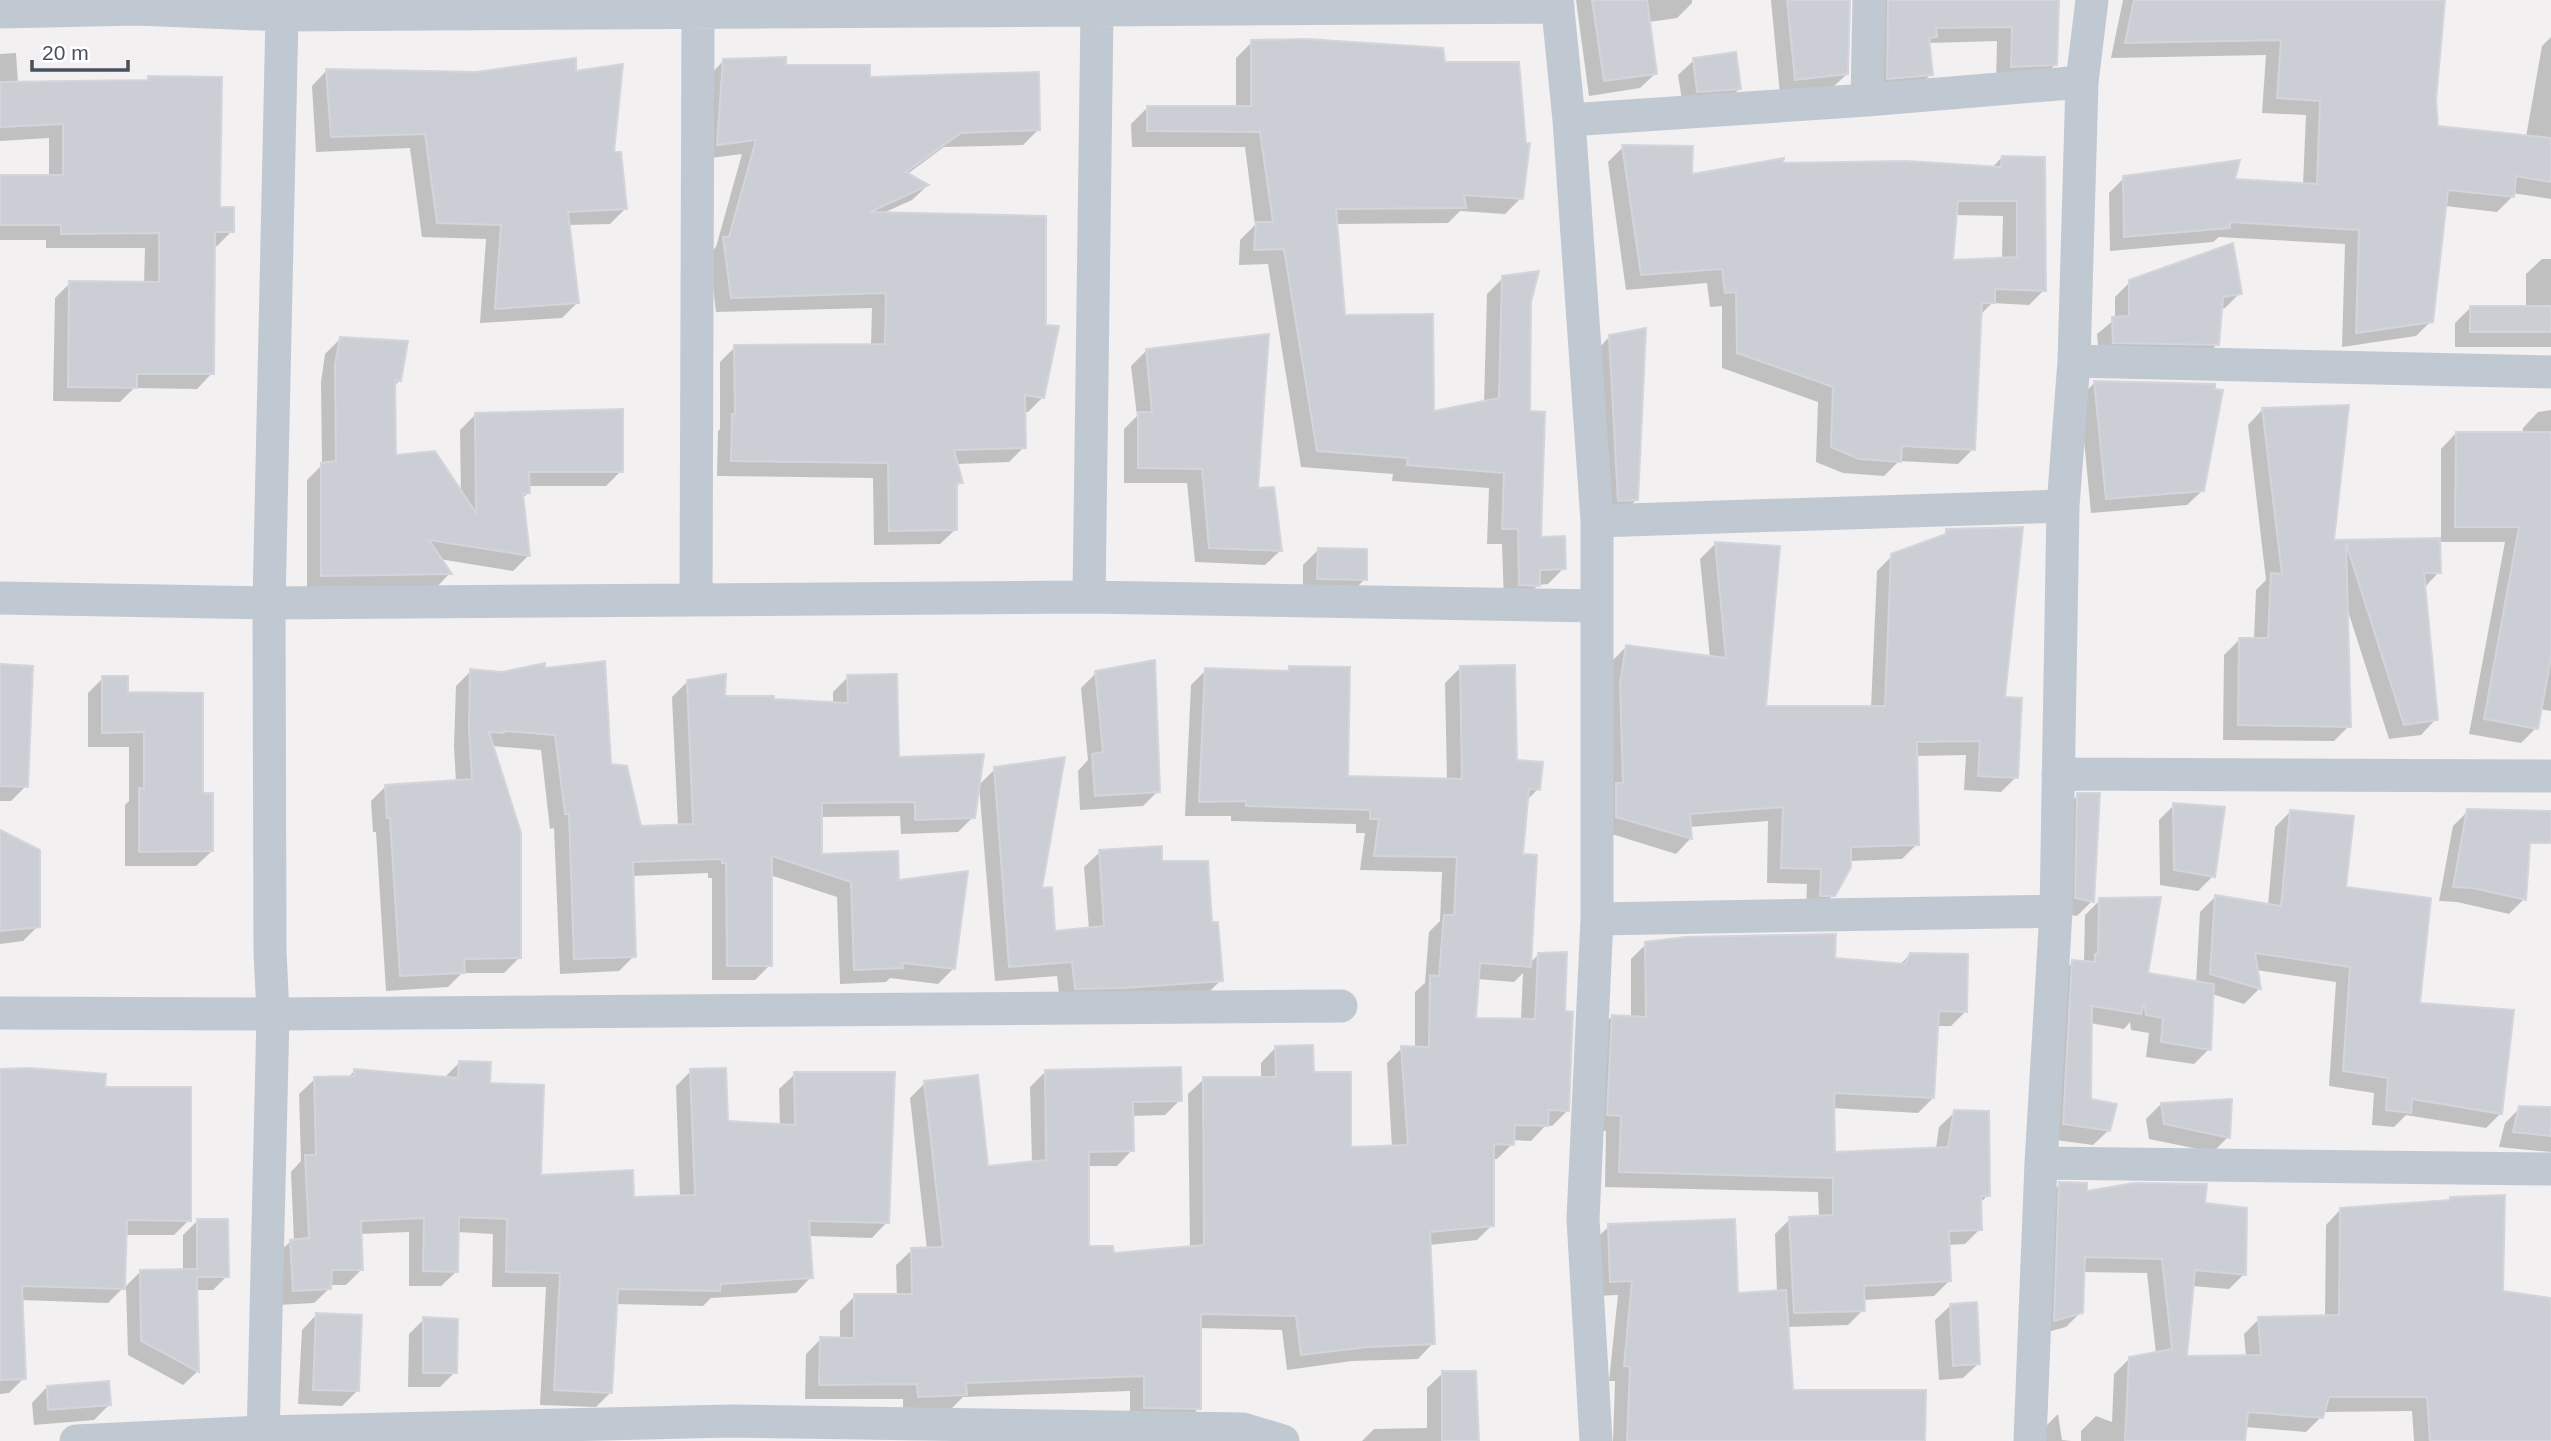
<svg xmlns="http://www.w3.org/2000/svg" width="2551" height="1441" font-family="Arial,sans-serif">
  <rect width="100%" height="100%" fill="#f2f0f0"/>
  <!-- shadow -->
  <path fill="#0003" fill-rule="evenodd" d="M1576,0h116v3l-15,15 -28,4 7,51 -16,15 -51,8z
    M1771,0h77l-1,74 -16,15 -51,6z
    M1865,0h192l-1,64 -16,15 -44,3 1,-41 -69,2 3,31 -15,16 -44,3z
    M2123,0h316l-4,100 1,27 90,10 16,-91 9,-9v162l-39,-6v4l-15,15 -52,-6 -14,115 -15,15 -74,11 3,-103 -126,-7 -6,5 -103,9 -1,-58 15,-15 179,7 3,-70 -44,-2 4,-58 -155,3z
    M1252,42l191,22 78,134 -16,16 -45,-3 -12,12 -113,1 9,92 88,97 52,-10 3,-109 16,-16 26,23 -1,112 12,126 24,29 -16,16 -10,1 -16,16h-18l-2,-57h-15l2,-56 -97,-7 1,-7 -92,-7 -33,-203 -29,1 1,-25 15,-15 -10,-78h-113l-1,-23 16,-16h89v-50z
    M16,53l2,31 127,-2 4,-4 83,153 -15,15h-4l-1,127 -15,16 -63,-1 -14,14 -67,-1 2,-103 15,-15 74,1 1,-36h-99v-8h-46v-63h49v-39l-49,3v-87z
    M724,60l144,19 170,51 -15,15 -79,2 -38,28 21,11 -15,14 -31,14 162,183 -15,15h-5l1,35 -15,15 -53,2 5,18 -6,6 1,41 -16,15 -66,1 -1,-67 -156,-2 1,-45 2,-2v-67l15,-15 136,-1 1,-38 -156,4 -7,-58 7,-7 26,-93 -39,5 6,-83z
    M1694,60l45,29 -15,15 -41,2 -5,-31z
    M327,70l149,4 99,-1 37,81 13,55 -15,15 -42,1 9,78 -15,15 -82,5 6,-84 -64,-2 -12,-89 -94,4 -4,-66z
    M1623,147l68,29 90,-11 210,4 11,-12 41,1 1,132 -15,15 -37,-2 -12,12 -7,134 -15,15 -59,-3 -15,15 -41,-3 -27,-11 2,-60 -96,-34v-62l-12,1 -3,-24 -81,7 -18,-128zM1955,215l48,1 -1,43 -51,3z
    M2542,259h9v88h-96v-24l15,-15h56v-34z
    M2130,282l110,11 -15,15 -5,1 -3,35 -15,16 -103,-3 -2,-23 18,-15v-22z
    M1610,336l26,164 -15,15h-17l-9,-163z
    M340,339l60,41 -6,6 1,71 66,37 -1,-64 15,-15 146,56 -15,15h-78v7l-6,6 6,57 -15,15 -74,-12 10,15 -14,15 -128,1v-110l15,-15 -1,-83 4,-28z
    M1147,350l109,140 25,60 -16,15 -70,-3 -8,-79h-63v-54l13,-13 -6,-50z
    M2095,382l108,108 -16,15 -96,8 -11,-115z
    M2263,409l69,132 109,-1v-91l15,-16 66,1 1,-6 15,-16 13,-2v301l-11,-2 -4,19 -15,15 -52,-9 36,-192h-66v30l-15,16 12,131 -15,16 -32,4 -42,-131 2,118 -15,15 -111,-1 1,-85 15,-15h15l2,-50 10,-10 -18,-155z
    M1947,531l56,167 13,79 -15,15 -37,-2 2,-35 -50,1 1,88 -15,15 -53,2 -16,34 -15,15h-12l1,-26 -40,-1 1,-62 -79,6 1,12 -14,15 -74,-23 9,-169 15,-15 84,11 -10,-99 15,-15 49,164h107l6,-137 15,-15 47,-18z
    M1318,550l47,29 -15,15h-47v-29z
    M0,666l26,120 -15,15h-11z
    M1290,667l56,111 101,2 -2,-97 15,-15 56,93 22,28 -12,12 -5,55 8,108 9,-9 25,58 4,98 -15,15 -6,-1 -15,16 -19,-1v4l-15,15h-4l-1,66 -15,15 -48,5 4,98 -15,16 -66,2 -65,9 -5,-40 -83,-2v80l-15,15h-54v-32l-167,6 -13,13 -47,2v-13h-98l1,-45 15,-15h19v-28l15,-15h42l-1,-31 16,-15h15l-17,-152 15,-15 62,85 45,-5 -2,-76 15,-15 135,28 -15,15 -34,1 1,34 -15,16h-30v82l25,7 78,-7 -2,-154 16,-15 57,-1v-15l15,-16 36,27 38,75 42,-1 -5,-85 15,-15 13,1v-57l10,-9 4,-51 11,-11 2,-49 -82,-2 5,-37h-9v-9l-125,-3v-5h-46l6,-131 15,-15 79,3zM1523,973l-2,47h-47l3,-41 37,3z
    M544,670l66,95 29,63 39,-2 -6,-129 16,-16 35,17 110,6v-12l15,-15 49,82 76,58 -15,15 -57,2 -1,-18 -79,1v38l77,27 55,87 -15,15 -48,-6 -4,4 -46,2 -3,-87 -67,-22v90l-15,15h-43v-102h-4v-5l-76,3 2,80 -15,15 -59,3 -6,-146 -4,1 -9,-79 -49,-4 27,212 -15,15h-42l-14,14 -62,4 -10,-159h-3l-2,-31 15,-15 70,-4 -2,-36 2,-60 15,-15 31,3z
    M1096,673l62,118 -15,15 -63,4 -2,-39 10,-11 -7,-72z
    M103,678l23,16 75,100 11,57 -16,15h-71v-61l4,-4v-54h-41v-54z
    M995,769l45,121 13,43 36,-4 -5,-62 16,-15 60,11 50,61 11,56 -15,15 -146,8 -3,-27 -62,5 -16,-196z
    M2078,795l14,106 -15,15 -16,-3 2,-103z
    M2174,805l39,71 -15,15 -38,-6 -1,-65z
    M2468,811l56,88 -15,15 -52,-12 -18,-1 14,-75z
    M2290,812l54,77 74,116 83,108 -15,15 -80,-13 -12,12 -22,-2 2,-32 -45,-7 7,-104 -80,-12 3,19 -15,15 -32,-10 -3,55 -15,15 -48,-7 3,-24 -18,-3 -1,-8 -6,7 -34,-6 -1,77 20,30 -16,15 -45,-6 10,-162 15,-15 11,1 1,-48 15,-15 46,74 50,9 4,-71 15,-15 53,8 7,-78z
    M0,832l38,94 -15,15 -23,3z
    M1646,944l254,21 10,-11 56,57 -15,15h-15l-3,72 -15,15 -86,-5 2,46 102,-5 3,-22 16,-15 33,83 -9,9 1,25 -15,15 -17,1 1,36 -15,15 -71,4v10l-15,15 -61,2 4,64 133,50h-311l2,-60h-6l9,-86 -22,1 -2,-55 15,-15 128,69 40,-3 -2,-58 15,-15 29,-2 -1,-25 -213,-5 1,-56 -13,-1 4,-98 15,-16 19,2v-59z
    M459,1063l29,22 51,92 94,22 47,-2 -4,-111 15,-15 35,52 54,3 -1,-37 16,-15 92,148 -15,16 -63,-2 2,41 -15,16 -85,5 -8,8 -88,-2 -4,88 -15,15 -56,-2 6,-118h-54l1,-53 -36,-2v39l-16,15h-32v-54l-49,2 1,36 -15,15h-16v3l-16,15 -36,2 -3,-49 16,-15h3l-3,-69 10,-11 -2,-67 16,-15 33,-1 6,-7 90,7z
    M0,1071l103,18 86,131 -15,15h-50l-1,53 -15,15 -87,-3 3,78 -15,15 -9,1z
    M2161,1104l67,33 -15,15 -64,-13 -3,-20z
    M2520,1108l31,1v43l-52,-5 6,-24z
    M2060,1184l25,9 118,12 41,69 -15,15 -37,-3 -7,72 61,-1 -2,-23 15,-15 66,-2 1,-92 15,-16 106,-7 4,-4 50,95 50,7v141h-137l-2,-30 -89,1 -2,5 -15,15 -61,-5 -2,14h-162v-10l15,-15 16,6 2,-48 15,-15 27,-5 -9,-81 -65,-1 -1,40 -15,15 -26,7 5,-135z
    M197,1221l30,55 -14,14h-18l2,82 -14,13 -55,-30 -2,-69 14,-14 43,-1v-36z
    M1951,1305l28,58 -16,15 -24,2 -4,-60z
    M317,1314l40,77 -15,15 -44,-2 4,-74z
    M424,1319l31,53 -15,15h-32l1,-53z
    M1443,1373l34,68h-115l12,-12 53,-1v-40z
    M47,1387l62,18 -15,15 -60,5 -2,-22z
    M2058,1414l4,26 9,1h-30l3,-13z"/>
  <!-- building -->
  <path fill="#ccced5" stroke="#d4d5dc" stroke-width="2" fill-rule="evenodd" d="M1592,0h55l10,74 -53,7z
    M1787,0h63l-2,74 -53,6z
    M1888,0h171l-2,65 -46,2 1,-40 -76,1 1,9 -8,1 4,37 -46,4z
    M2134,0h311l-9,100 2,26 113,12v44l-35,-6 -2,21 -66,-7 -15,132 -77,11 3,-103 -129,-8v6l-106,9 -1,-61 117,-16 -5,19 82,5 3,-83 -43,-3 4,-58 -156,3z
    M1306,39l137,9 2,14h74l7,82 4,-1 -7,56 -59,-4 2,13 -130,1 9,106 88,-1 1,97 65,-13 3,-122 37,-5 -8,31 -1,109 15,1 -4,125 24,-1 1,33 -26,1v16l-21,-1 -1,-56h-16l2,-56 -97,-8 1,-7 -91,-7 -33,-202 -30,1 2,-28h17l-13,-90 -113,-1v-25h104v-66z
    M1736,52l5,37 -44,3 -4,-34z
    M786,57v8h84v12l169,-5 1,58 -79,3 -55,39 23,13 -59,27 176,4v109l13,1 -15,72 -19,-3 1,53 -72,2 9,33h-6v47l-68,1 -1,-68 -157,-2 1,-47h3l-1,-69 151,-1 1,-51 -155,5 -8,-61h6l27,-97 -39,5 6,-86z
    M576,58v13l47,-7 -9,88h7l6,57 -59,3 11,91 -84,6 6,-84 -64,-2 -12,-89 -94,3 -5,-68 150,3z
    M148,76l74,1 -2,130h14v25h-19l-1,142h-77v14l-69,-1 1,-106 90,1v-49l-98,1v-9h-61v-50h63v-51l-63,3v-45l148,-2z
    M1622,145l71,1 -1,28 92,-16 -1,5 123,-2 95,6 1,-11 43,1 1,134 -51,-2v14h-13l-7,147 -73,-4 -1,16 -42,-3 -28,-12 2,-60 -96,-34 -1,-61 -11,1 -3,-24 -81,6zM1958,201h59v56l-64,3z
    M2233,243l9,51 -19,3 -4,48 -106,-2 -1,-26 17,-1v-36z
    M2470,306h81v26h-81z
    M1646,328l-8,172 -20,1 -9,-166z
    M1269,334l-11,154 16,-1 8,64 -73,-3 -7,-79 -64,-1v-56h14l-6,-63z
    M340,337l68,4 -7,40 -6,-1 1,75 39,-4 41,62 -1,-100 148,-4v63h-94l1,21 -7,1 7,62 -101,-16 23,34 -131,2v-113l15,-2 -1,-96z
    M2094,381l121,3v5l8,1 -19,101 -98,8z
    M2349,405l-15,135 106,-2 1,35h-17l14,147 -34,5 -58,-182 5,184 -113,-2 1,-87h29l3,-65 11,1 -20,-166z
    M2456,432h95v225l-13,72 -54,-10 35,-192h-64z
    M2023,527l-18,170 17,1 -4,80 -40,-2 2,-35 -63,1 2,103 -68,2v20l-16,29h-15l1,-27 -40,-1 2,-61 -93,7 2,25 -76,-22v-34h7l-3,-99 6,-39 100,13 -11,-116 65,4 -14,160h119l6,-152 55,-20v-5z
    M1318,548l49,1v31l-50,-1z
    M1155,660l5,132 -65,4 -3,-42 11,-2 -8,-81z
    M605,661l6,103 16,2 14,60 52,-2 -6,-144 39,-6 -1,22h49v3l74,4 -1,-28 50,-1 2,83 85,-3 -9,64 -60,2v-18l-93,1v51l76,-3 1,29 69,-9 -13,98 -53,-6 1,5 -49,2 -3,-88 -79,-26v110h-45l-1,-103h-4v-4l-89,3 3,95 -62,2 -5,-145h-4l-10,-79 -51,-4v2l-15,-1 32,101v125l-57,1 1,14 -65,3 -10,-158h-3l-2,-33 87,-6 -3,-49 1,-61 32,3 43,-9v5z
    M0,664l33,2 -5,121 -28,-1z
    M1515,665l2,95 26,2 -3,28 -11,-1 -6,65 14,1 -6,112 -51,-4 -4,55 59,1 3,-66 29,-1 -2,59 8,1 -4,99 -20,-1 -1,16 -33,-1 -1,20 -20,-1v82l-64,6 5,112 -67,3 -67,8 -5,-39 -95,-2v95l-57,-1v-32l-178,7 1,12 -49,2 -1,-13 -98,1 1,-48 34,1v-44h58l-1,-46 32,-1 -19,-166 54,-6 10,91 58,-6 -1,-90 136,-3 1,34 -49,1 1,49 -45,1v94h24l1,7 90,-8 -1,-168h73l-1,-31 38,-1 1,27h37v75l57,-2 -7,-99 28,1 1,-72 9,1 5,-61h10l3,-58 -83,-1 5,-37h-9v-9l-124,-4v-5l-47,1 6,-134 84,3v-5l61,1 -2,109 114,3 -2,-113z
    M102,676h26v16l75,1v100h10v58l-74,1v-64l5,1v-57l-42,1z
    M1065,757l-23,131 10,-1 3,44 49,-5 -5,-76 63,-4v15h46l4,61h6l5,59 -99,7 -49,1 -3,-27 -63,5 -15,-200z
    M2077,793h23l-6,109 -19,-4z
    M2173,803l52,4 -10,70 -41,-7z
    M2467,809l84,2v32h-21l-4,57 -53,-12 -20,-1z
    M2290,810l64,6 -8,71 85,11 -11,105 94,7 -12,104 -90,-15 -1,14 -25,-3 2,-32 -45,-7 7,-104 -95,-14 6,36 -51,-15 5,-79 66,11z
    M0,830l40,20v77l-40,4z
    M2161,897l-13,76 66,11 -3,66 -50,-8 2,-24 -17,-3 -2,-13 -3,12 -49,-8 -1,93 26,5 -7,27 -47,-7 9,-164 23,2v-8h3l1,-56z
    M1836,934l-1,24 70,6 5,-11 58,1 -1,58 -28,-1 -5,87 -100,-5 1,59 113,-5 6,-37 35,1 1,85h-9l1,34 -33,1 2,50 -87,5 1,25 -71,2 -5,-96 44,-2v-37l-214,-6 2,-56 -14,-1 5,-100 34,2 -1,-75 41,-5z
    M459,1061l32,1 -1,21 54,2 -3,90 92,-5 1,27 61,-2 -5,-126 36,-1 2,53 67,4 -1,-53h101l-6,151 -80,-2 4,57 -92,6 -1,7 -102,-2 -6,104 -58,-3 6,-117 -54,-1 1,-53 -48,-2 -1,55 -35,-1 1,-53 -63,3 2,49h-31l-1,19 -38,2 -3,-51 19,-2 -4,-83h11l-2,-78 40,-1v-7l104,9z
    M28,1068l78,6 -1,13h86v134l-64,-1 -2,69 -103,-3 4,93 -26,1v-311z
    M2232,1099l-2,39 -66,-14 -3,-21z
    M2519,1106l32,1v29l-38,-4z
    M2059,1182l28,1v8l47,-8 73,1 -2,19 42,5 -1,67 -51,-5 -8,86 74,-1 -3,-38 81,-2 1,-107 110,-8v-3l55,-2 -2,96 48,7v143h-121l-3,-44h-98l-6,21 -75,-6 -3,29h-120l4,-84 43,-8 -10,-90 -77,-2 -2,56 -29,8z
    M197,1219h31l1,58h-32l2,95 -58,-31 -1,-71 57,-1z
    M1735,1219l3,74 48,-3 7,100h133l-1,51h-298l3,-74 -6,-1 8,-85 -22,1 -2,-58z
    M1977,1302l3,62 -27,2 -3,-62z
    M316,1313l46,2 -3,76 -46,-1z
    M423,1317l35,2 -1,54h-34z
    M1442,1371h34l3,70h-37z
    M109,1381l2,24 -63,5 -1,-24z"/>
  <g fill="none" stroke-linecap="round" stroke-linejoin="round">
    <!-- minor -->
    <path stroke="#c0c8d2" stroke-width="33" d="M1557,0l12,120 28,401v398l-14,300 13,222
      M0,12l137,-3 145,6 1276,-8
      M1867,100l2,-100
      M1569,120l298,-20 215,-18
      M2074,361l477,11
      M1597,521l466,-15
      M1089,597l8,-586
      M0,598l269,5 820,-6 508,9
      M696,599l2,-586
      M2058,774l493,2
      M1597,919l459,-8
      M0,1013l273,1 1068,-8
      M2041,1163l510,6
      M76,1441l187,-9 468,-11 512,8 40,12
      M263,1441l10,-427 -3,-63 -1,-348 13,-588
      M2030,1441l11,-278 15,-252 7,-405 11,-145 8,-279 10,-82"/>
  </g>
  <!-- scale -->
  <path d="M32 60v10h96v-10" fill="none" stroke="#47505f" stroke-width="3.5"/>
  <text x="42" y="60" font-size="21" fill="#47505f" stroke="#ffffff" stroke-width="5" paint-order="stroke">20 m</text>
</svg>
